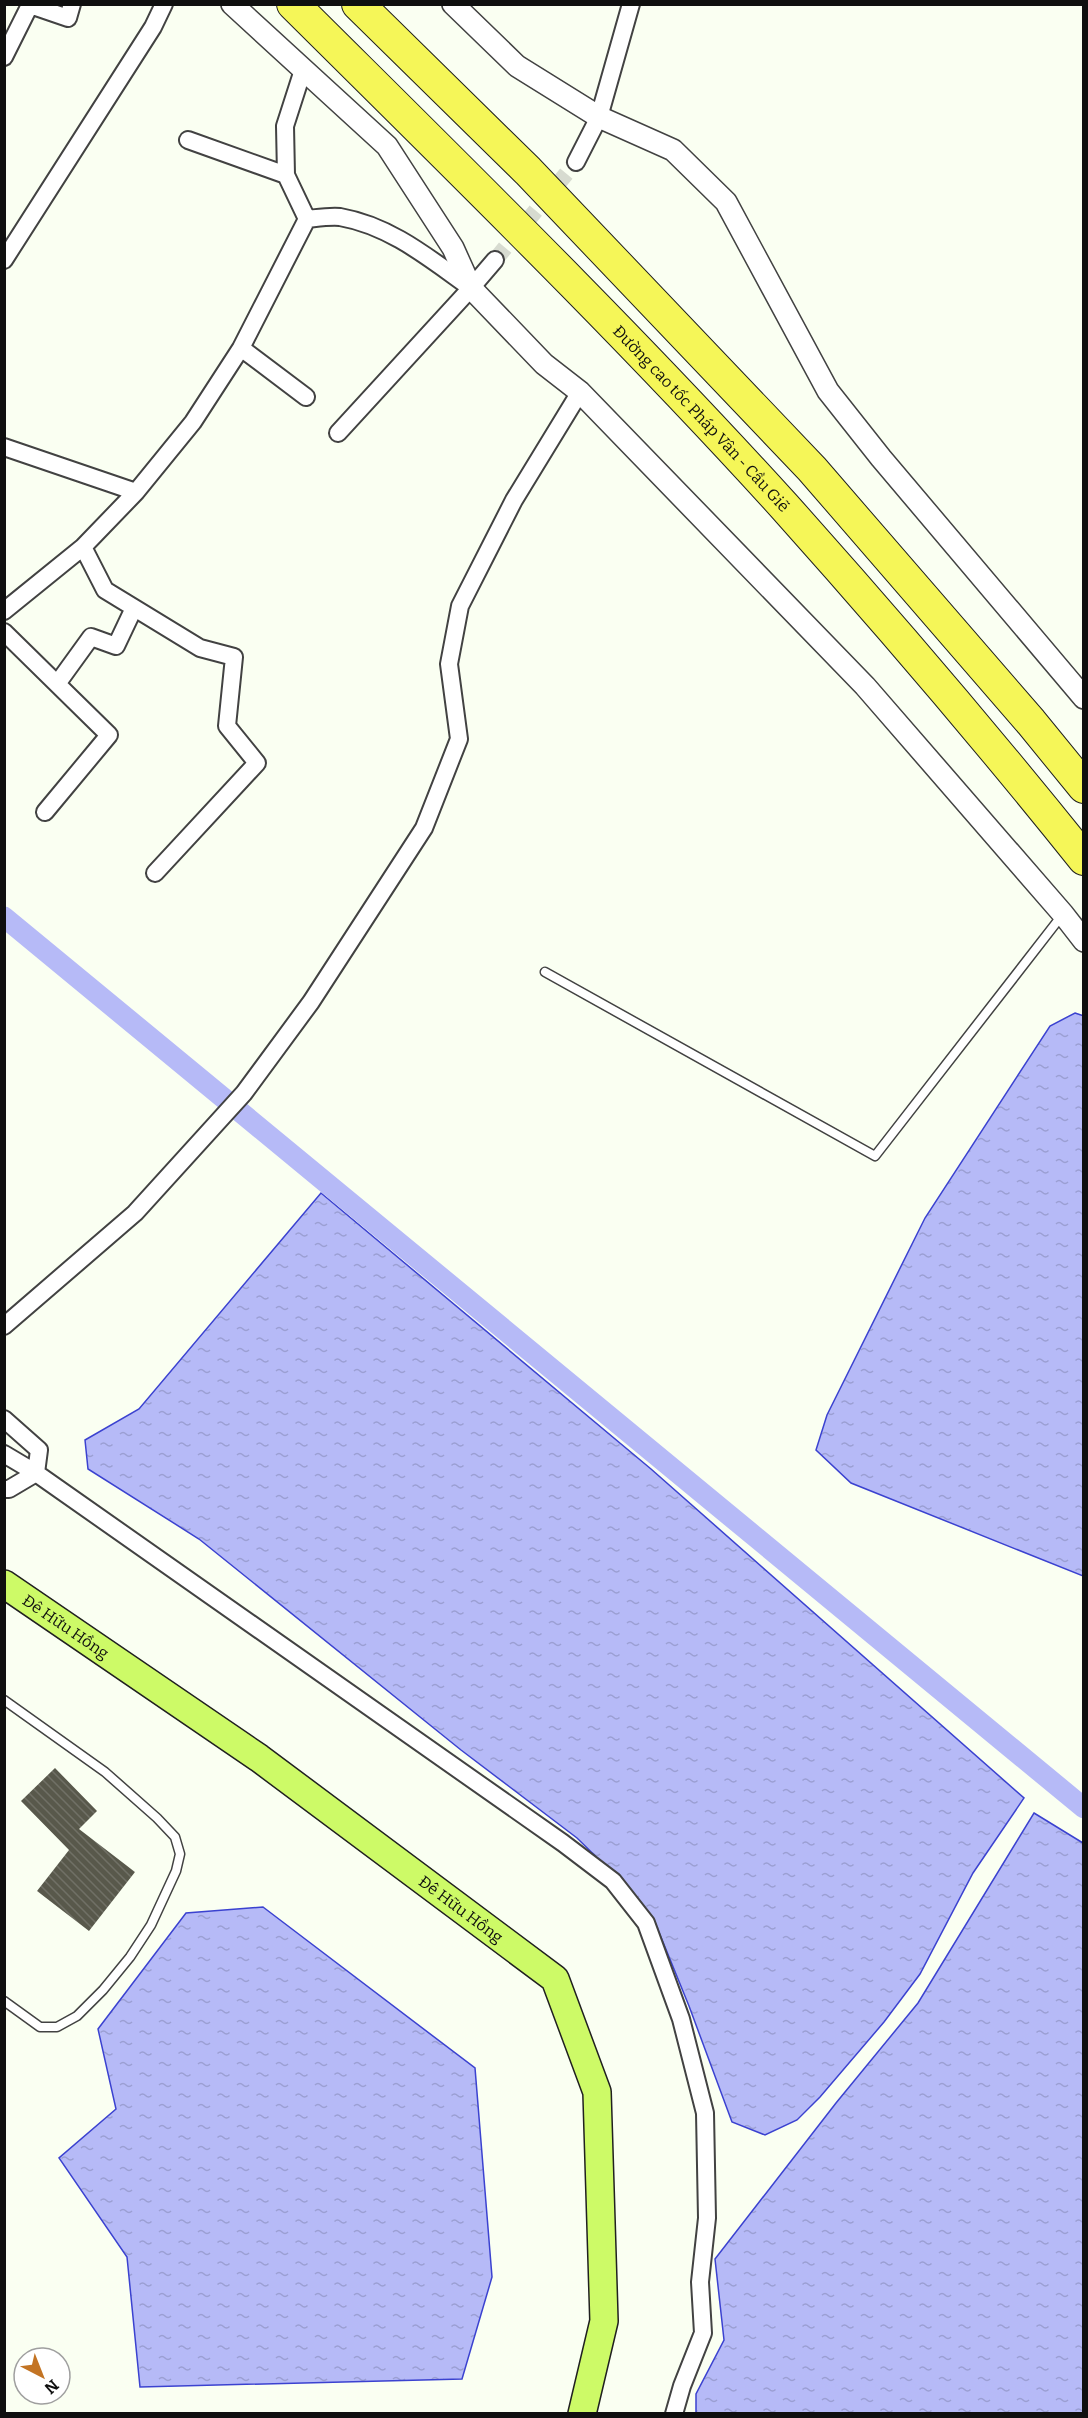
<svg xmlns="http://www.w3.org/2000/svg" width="1088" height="2418" font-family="Bitter,serif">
  <defs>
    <pattern id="water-ripples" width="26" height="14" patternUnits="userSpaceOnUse" patternTransform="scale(1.5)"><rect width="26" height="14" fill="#b6baf7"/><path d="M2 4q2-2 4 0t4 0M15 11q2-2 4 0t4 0" fill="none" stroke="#9b9fd3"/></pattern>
    <pattern id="building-back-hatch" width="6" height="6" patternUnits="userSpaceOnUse" patternTransform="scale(1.5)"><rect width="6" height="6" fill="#58584b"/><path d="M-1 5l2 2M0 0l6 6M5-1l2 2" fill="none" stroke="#707066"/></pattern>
  </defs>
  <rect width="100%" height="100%" fill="#fafff2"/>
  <!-- water -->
  <path fill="url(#water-ripples)" stroke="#3b42d0" stroke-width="1.5" d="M1075,1013l9,3 -1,560 -232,-93 -35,-33 11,-35 98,-197 125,-192z
    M321,1193l330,276 373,329 -51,75 -53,101 -36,48 -64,75 -23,23 -32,15 -33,-13 -43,-116 -33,-81 -29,-38 -50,-49 -116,-88 -262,-211 -111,-70 -3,-29 54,-31z
    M1034,1813l49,30v570h-387v-19l28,-54 -9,-81 121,-156 82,-100z
    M263,1907l212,161 17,209 -30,102 -322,8 -13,-130 -68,-99 57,-49 -18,-80 88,-116z"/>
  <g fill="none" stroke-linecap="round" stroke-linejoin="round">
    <!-- canal -->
    <path stroke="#b6baf7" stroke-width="21" d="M4,917l1080,891"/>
  </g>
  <!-- building -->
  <path fill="url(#building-back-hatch)" d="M55,1768l42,43 -18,18 56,43 -46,59 -52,-40 32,-41 -48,-49z"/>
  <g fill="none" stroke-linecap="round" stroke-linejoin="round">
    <!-- minor-tunnel -->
    <path stroke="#d7dbd0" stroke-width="16" stroke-dasharray="16 8" stroke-linecap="butt" d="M495,260l81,-98"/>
    <defs>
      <path id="service" d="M545,972l330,184 188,-242
        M4,1700l101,72 52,46 18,19 5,17 -4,17 -25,54 -21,32 -27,33 -26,26 -20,11h-17l-36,-26"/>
      <path id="minor" d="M4,57l26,-52 38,13 4,-14
        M188,140l98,35
        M576,162l23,-45 32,-113
        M307,219c10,-1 23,-3 33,-2 51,9 90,42 131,71
        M4,260l149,-233 11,-23
        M241,348l65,49
        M338,433l133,-145 24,-28
        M4,447l132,45
        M83,547l22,43 95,58 34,9 -7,69 30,37 -102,110
        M4,611l79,-64 53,-55 57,-70 48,-74 66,-129 -21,-44 -1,-49 18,-56
        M4,632l105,103 -64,77
        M57,684l34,-47 25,9 18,-38
        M4,1326l131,-113 109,-120 67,-91 113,-174 35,-89 -10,-75 11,-58 54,-106 66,-108
        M4,1419l35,31 -3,23 -27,16h-5
        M4,1454l32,19 527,370 50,38 33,42 35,96 24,94 2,105 -7,64 3,51 -21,53 -8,28"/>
      <path id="tertiary" d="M232,4l155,142 66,102 18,40 73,76 36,28 285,294 198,228 21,27
        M453,4l64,62 82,51 74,33 53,52 102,189 53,67 203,240"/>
      <g id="primary">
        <path id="s1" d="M4,1584l255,174 296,221 42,113 7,229 -22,93"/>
      </g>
      <g id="motorway">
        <path id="s2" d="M293,4c166,165 334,329 491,502 103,115 203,232 300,353"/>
        <path d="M358,4l170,167 284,298 219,253 53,65"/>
      </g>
    </defs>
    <!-- service casing -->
    <use href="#service" stroke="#424242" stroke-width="11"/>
    <!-- minor casing -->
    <use href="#minor" stroke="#424242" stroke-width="20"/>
    <!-- tertiary casing -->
    <use href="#tertiary" stroke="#424242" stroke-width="24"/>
    <!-- primary casing -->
    <use href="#primary" stroke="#202020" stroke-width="30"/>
    <!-- motorway casing -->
    <use href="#motorway" stroke="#202020" stroke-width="34"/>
    <!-- service -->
    <use href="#service" stroke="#fff" stroke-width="8"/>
    <!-- minor -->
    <use href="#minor" stroke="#fff" stroke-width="16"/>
    <!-- tertiary -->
    <use href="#tertiary" stroke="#fff" stroke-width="21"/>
    <!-- primary -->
    <use href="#primary" stroke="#cdfa67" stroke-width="27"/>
    <!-- motorway -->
    <use href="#motorway" stroke="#f5f658" stroke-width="32"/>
  </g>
  <g text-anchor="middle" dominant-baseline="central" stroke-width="6" stroke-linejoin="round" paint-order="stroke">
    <!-- street labels -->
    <g font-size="16" fill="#0f0f0f" stroke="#fff">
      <text stroke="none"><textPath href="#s2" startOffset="582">Đường cao tốc Pháp Vân - Cầu Giẽ</textPath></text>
      <text stroke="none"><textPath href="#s1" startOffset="75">Đê Hữu Hồng</textPath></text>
      <text stroke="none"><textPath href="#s1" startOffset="561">Đê Hữu Hồng</textPath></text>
    </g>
  </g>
  <!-- border -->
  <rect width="1088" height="2418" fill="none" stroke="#0f0f0f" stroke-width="12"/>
  <!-- north arrow -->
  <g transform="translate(42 2376) rotate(138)"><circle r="28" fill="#ffffff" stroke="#9f9f9f" stroke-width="1.5"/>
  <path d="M0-4.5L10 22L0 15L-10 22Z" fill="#c37424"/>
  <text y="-9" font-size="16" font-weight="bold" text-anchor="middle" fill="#0f0f0f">N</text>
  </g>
</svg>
